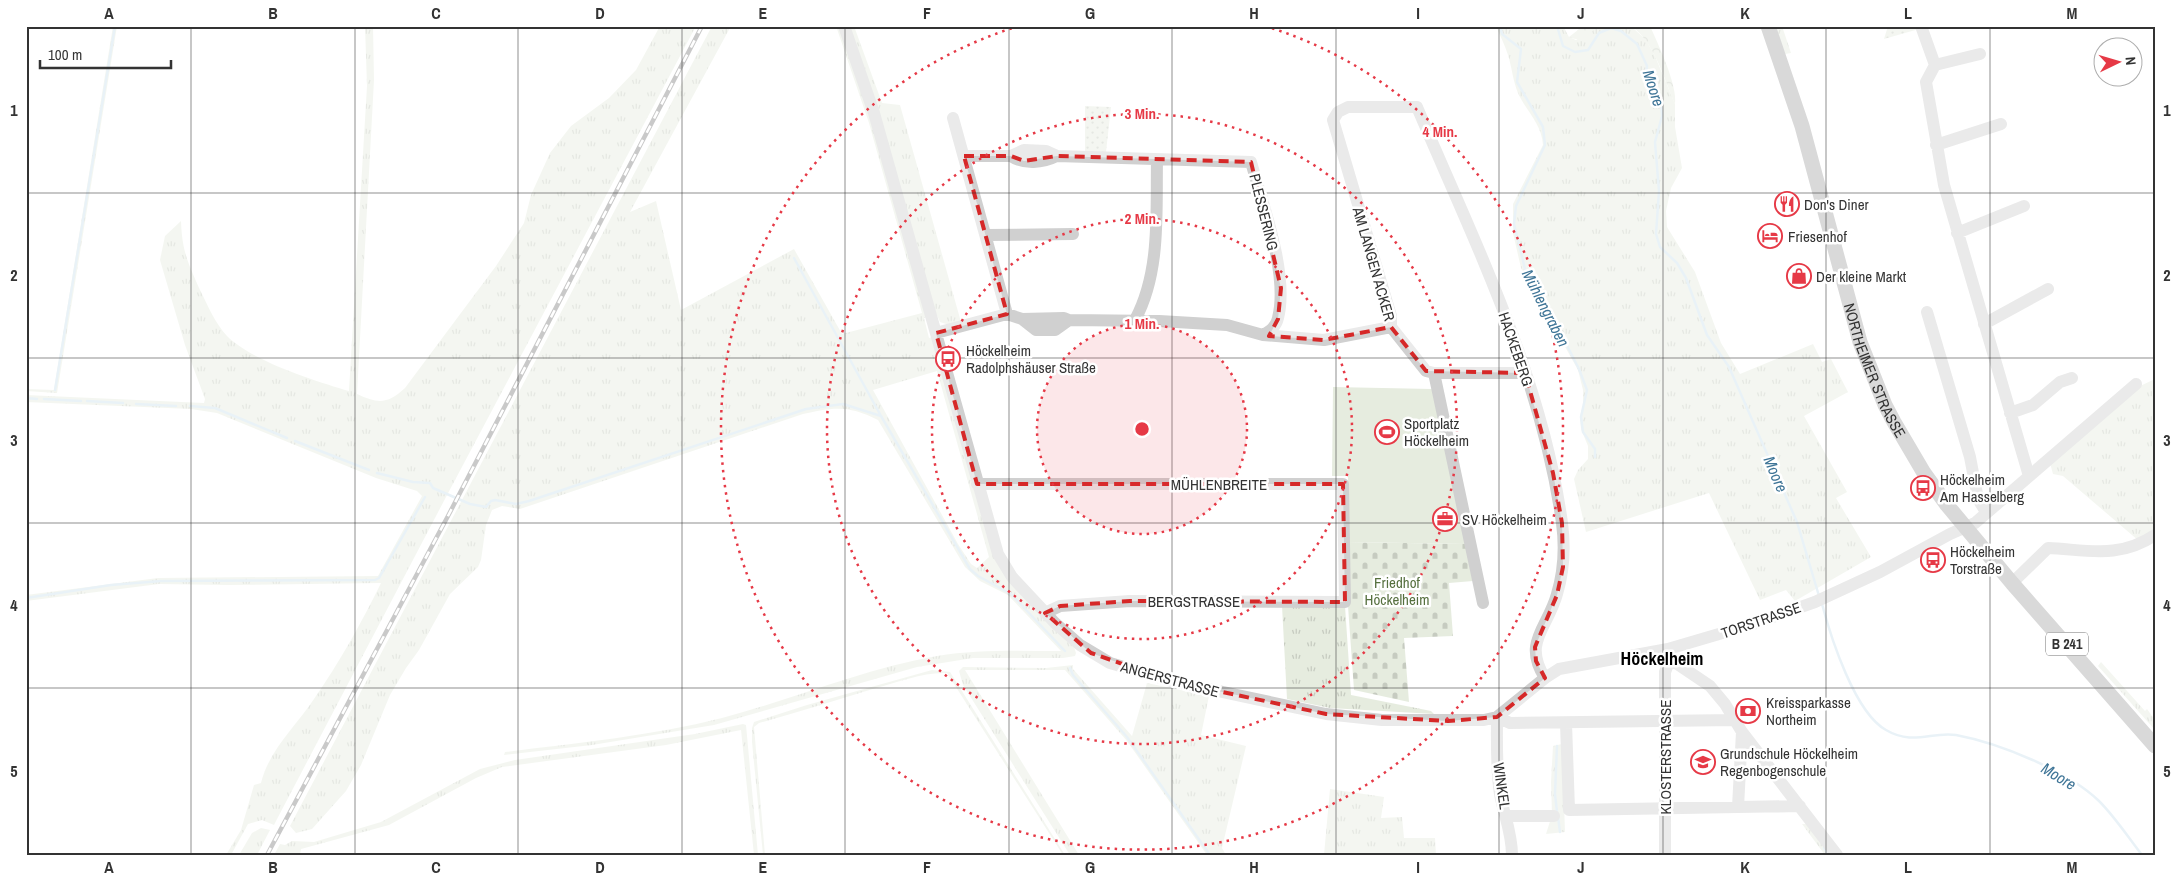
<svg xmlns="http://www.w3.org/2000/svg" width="2181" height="881" font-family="'Archivo Narrow',sans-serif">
  <defs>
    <pattern id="grass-tufts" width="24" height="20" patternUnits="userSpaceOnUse" patternTransform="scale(1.25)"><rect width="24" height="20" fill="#e6ecdf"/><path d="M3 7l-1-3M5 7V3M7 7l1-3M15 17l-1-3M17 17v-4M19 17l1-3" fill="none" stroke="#c6cbc0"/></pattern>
    <pattern id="forest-crowns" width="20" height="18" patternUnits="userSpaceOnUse" patternTransform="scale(1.25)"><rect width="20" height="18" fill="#e6ecdf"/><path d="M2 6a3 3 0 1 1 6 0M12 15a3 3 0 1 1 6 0" fill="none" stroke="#c6cbc0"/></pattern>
    <pattern id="cemetery-stones" width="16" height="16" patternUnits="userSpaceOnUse" patternTransform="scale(1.25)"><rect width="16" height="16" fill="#e6ecdf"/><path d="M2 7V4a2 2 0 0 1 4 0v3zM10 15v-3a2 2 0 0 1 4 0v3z" fill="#c6cbc0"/></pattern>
    <pattern id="park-dots" width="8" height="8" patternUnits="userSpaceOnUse" patternTransform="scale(1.25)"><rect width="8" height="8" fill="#e6ecdf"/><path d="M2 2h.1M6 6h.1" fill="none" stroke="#c6cbc0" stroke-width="1.8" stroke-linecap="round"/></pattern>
  </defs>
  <rect width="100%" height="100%" fill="#fff"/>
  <!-- grass -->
  <path fill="url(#grass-tufts)" fill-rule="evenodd" d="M113,26h4l-60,367 -31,-2v-2l28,1z
    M365,26h8l1,54 -17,314c21,10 31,10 48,-6l91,-122 28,-43 7,-28 19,-42 21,-27 38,-28 27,-28 24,-44h36l-250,471 -170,324 -2,4 -12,-5 -14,4 -17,31h-5l15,-25 13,-45 7,-2c8,-33 35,-57 53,-84 25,-36 48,-77 67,-116l-153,2 -69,-1 -133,17v-6l132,-17 220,-2 44,-80 -5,-5 -41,-13 -159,-65 -26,-4 -165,-7v-7l178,8 1,-4 -20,-54 -25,-85 5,-24 16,-15c1,30 7,42 19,69 8,16 15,33 27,46 25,25 88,45 122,55l18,-305z
    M712,26h19l-101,186 26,-11 25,109 113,-61 48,85 80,-21 -53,-190 -33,-97h4l13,33 74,258 -3,1 5,20 3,-1 55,199 87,111 2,6 -1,3 -12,2h-90l-56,9 -203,58 -122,20 -88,10 1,-3c72,-9 146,-16 217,-34 72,-19 141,-49 215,-62 41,-7 83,-5 124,-5l-53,-56 -28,-14 -15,-14 -87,-147c-29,-15 -45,-13 -75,-6l-283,95 -18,-3 -10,4 -6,15 -5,35 -3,7 -28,27 -31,56 -13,18 -16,27 -29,70 -15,26 -34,38 -16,4 -6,-7zM937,371l52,186 -12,11 -6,-4 -13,-20 -85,-154z
    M848,26h6l28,77 18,2 61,217 -12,3 -9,-3 -6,-13z
    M1496,26h67l6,11 7,3 21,-14h34l15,14 9,16 20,48v23l7,41 -11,20 -5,23 1,16 28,45 26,71 19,31 73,-30 9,18 9,-3 17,33 -44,24 43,76 -11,6 35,59 -76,44 -9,-11 -26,10 -51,-107 -123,39 -12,-53 4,-9 10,-11v-13l-7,-17 -1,-13 3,-10v-16l-5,-20 -57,-102 -8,-35v-29l30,-59c-1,-21 -17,-34 -25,-52 -5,-12 -6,-25 -10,-38 -3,-10 -8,-19 -12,-29z
    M1775,26h7l9,27 -6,1z
    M2155,379v152l-16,10 -76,-65 -10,-2 -3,-11 88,-76z
    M1282,606h63l6,89 80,16 3,3 -104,-6 -43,-9z
    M2101,662l44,49 2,-2 8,11v10l-57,-64z
    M1073,665v4l59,67 15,-53 62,13 -8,39 45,11 -24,102 4,7h-19l-80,-114 -62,-71h-100l114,185h-9l-107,-170 -4,-14 4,-4 83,1z
    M932,670l18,2 115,183h-2l-116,-182c-24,-1 -48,9 -71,15 -39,12 -78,24 -117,35l-5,4 11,128h-2l-11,-113v-14l2,-6 53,-17z
    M743,724l3,1 12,130h-4l-13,-125 -75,15 -164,22 -26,11 -87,47 -88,24 -1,6h-26l6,-11 5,1 7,-4 22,1 67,-20 99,-53 35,-9 180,-26z
    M1562,744l3,88 -19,2 6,-19 -1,-33 2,-36z
    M1330,789l54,8 -3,21 21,-1 2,21h31l1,17h-112z
    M1802,824h8l23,31h-8z
    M261,828l9,2 -13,25h-18l13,-22z"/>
  <!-- forest -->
  <path fill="url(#forest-crowns)" d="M1583,26h14c-9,10 -14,17 -28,11z
    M1631,26h19c8,18 28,60 25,78 -11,-25 -21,-63 -44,-78z"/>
  <!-- cemetery -->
  <path fill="url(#cemetery-stones)" d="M1347,542l118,2 8,37 -24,2 4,53 -49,2 5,64 -55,-12 -6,-84z"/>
  <!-- park -->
  <path fill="url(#park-dots)" d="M1888,26h30l1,3 -35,10z
    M1085,106l26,1 -5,45h-21z"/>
  <!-- pitch -->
  <path fill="#e6ecdf" d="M1333,387l99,2 33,155 -118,-2 1,-66h-16z"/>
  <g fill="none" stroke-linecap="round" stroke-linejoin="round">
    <!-- stream -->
    <path stroke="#cfe2ee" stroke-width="2.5" d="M1500,26l2,8 19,15 -4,33 26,45 2,18 -29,61 -2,18 11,45 31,55 23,45 8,21 -6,27 2,15 12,17v8
      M1557,26l6,20 12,6 13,-2 11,-17 12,-5 10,3 16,13 10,22 -1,9 15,27 1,14 -7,26 4,49 -3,43 4,13 17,16 9,15 21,57 22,32 68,155 22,74
      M794,258l87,158 89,153 8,7 33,18 54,57
      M55,390l60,-364
      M26,398l11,1
      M44,399l37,2
      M87,401l36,2
      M136,404l40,2
      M190,406l25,2 72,30
      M295,441l74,29
      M377,473l36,9 17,1 3,5 37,16 16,3 5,-6 4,-1 21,4 13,-3 277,-92 37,-5 38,12
      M26,598l85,-13 50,-4 214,-1 4,-2 46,-81
      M1822,604c9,34 33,109 64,126 27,16 46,1 70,5 43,8 112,36 143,66 16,16 29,36 43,54
      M1070,668l3,7 54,62 83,118
      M1557,746l-2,48 2,18
      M1558,817l2,15
      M1824,848l5,7"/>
    <!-- minor -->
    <path stroke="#d0d0d0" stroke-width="12" d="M844,26l30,87 124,441 14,23 43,46 25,22 30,18 61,18 155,33 56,6h102l13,-3 48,-39 14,-9 109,-20 85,-25 62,-22 65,-30 70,-38 25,-11 161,-139
      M1921,26l14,39 -9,17 18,103 85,291
      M1935,65l45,-11
      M953,118l54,196
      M1936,145l65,-21
      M964,156h47l13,-6 22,1 11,5 194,6c12,43 38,113 27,156 -2,9 -8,13 -15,17
      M1011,156c13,9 32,7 46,0
      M1957,233l67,-27
      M986,235l87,-1
      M1927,312l43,145 8,42 8,13
      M1022,319l42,-1 5,2
      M1135,320c26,-48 21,-108 22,-160
      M1984,324l64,-35
      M936,333l71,-19 15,5 14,11h19l14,-10 90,1 68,4 36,10 61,5 67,-13
      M1434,373l49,230
      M1525,373h-91l-8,-2 -35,-44v-11l-58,-196 5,-8 10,-5h69c57,134 125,270 145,416 3,23 2,48 -5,71 -9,34 -35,48 -12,84
      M2010,413l23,-8 27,-23 12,-4
      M977,484h366l2,118 -215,-1 -70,5 -15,7
      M2012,583l36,-35c41,2 71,11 107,-13
      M1668,649l2,10 40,27 15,18 17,28 95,123
      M1566,723l3,87 231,-4
      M1738,807l4,-75
      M1506,816h48
      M1512,855c0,-22 -8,-40 -12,-61 -4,-25 -3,-52 -3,-77l13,6 225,-3
      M1665,855v-183l5,-13"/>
    <!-- major -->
    <path stroke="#ababab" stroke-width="15" id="s1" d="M1768,26l34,100 58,216 25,63 9,17 30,51 23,32 65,78 143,163"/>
    <defs>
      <path id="rail" d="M267,855l181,-339 254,-490"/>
    </defs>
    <!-- rail casing -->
    <use href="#rail" stroke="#888" stroke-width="4.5"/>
    <!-- rail -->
    <use href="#rail" stroke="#fff" stroke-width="2.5" stroke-dasharray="8" stroke-linecap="butt"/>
  </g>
  <!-- marked area -->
  <path d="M0 0H2181V881H0ZM964,156h47l13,5 33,-5 194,6 30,126 -3,31 -9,17 55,4 67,-13 35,44 99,2 28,100 9,50 1,44 -6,28 -22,52 1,14 9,17 -48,39 -49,4 -122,-7 -155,-33 -80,-28 -46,-40 15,-7 70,-5 215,1 -2,-118h-366l-41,-151 71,-19z" fill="#fff" fill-opacity=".55" fill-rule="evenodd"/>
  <path fill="none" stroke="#d62828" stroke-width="4" stroke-dasharray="10 6" stroke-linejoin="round" d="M964,156h47l13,5 33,-5 194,6 30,126 -3,31 -9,17 55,4 67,-13 35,44 99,2 28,100 9,50 1,44 -6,28 -22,52 1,14 9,17 -48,39 -49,4 -122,-7 -155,-33 -80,-28 -46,-40 15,-7 70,-5 215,1 -2,-118h-366l-41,-151 71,-19z"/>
  <!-- grid -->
  <path fill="none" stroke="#333" stroke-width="1" stroke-opacity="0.55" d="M191,26v829M355,26v829M518,26v829M682,26v829M845,26v829M1009,26v829M1172,26v829M1336,26v829M1499,26v829M1663,26v829M1826,26v829M1990,26v829M26,193h2129M26,358h2129M26,523h2129M26,688h2129"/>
  <!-- distance rings -->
  <circle cx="1142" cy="429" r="105" fill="#e63946" fill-opacity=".12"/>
  <g fill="none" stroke="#e63946" stroke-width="2.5" stroke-dasharray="2.5 5">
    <circle cx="1142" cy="429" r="105"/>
    <circle cx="1142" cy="429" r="210"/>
    <circle cx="1142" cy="429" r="315"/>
    <path d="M1265 26A421 421 0 1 1 1019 26"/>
  </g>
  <!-- icons -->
  <defs>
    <symbol id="restaurant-ring" viewBox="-11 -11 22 22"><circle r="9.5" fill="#fff" stroke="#e63946" stroke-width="1.5"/><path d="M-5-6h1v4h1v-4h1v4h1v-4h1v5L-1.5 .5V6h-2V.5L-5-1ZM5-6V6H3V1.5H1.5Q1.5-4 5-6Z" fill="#e63946"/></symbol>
    <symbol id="hotel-ring" viewBox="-11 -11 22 22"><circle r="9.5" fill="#fff" stroke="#e63946" stroke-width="1.5"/><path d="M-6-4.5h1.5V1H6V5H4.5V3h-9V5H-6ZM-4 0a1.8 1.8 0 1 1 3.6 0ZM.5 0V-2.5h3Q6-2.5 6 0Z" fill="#e63946"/></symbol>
    <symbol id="shop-ring" viewBox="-11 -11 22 22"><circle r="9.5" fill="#fff" stroke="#e63946" stroke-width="1.5"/><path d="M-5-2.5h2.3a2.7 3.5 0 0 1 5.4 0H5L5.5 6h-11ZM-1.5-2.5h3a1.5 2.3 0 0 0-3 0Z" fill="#e63946"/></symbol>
    <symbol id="bus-ring" viewBox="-11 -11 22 22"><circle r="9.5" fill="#fff" stroke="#e63946" stroke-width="1.5"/><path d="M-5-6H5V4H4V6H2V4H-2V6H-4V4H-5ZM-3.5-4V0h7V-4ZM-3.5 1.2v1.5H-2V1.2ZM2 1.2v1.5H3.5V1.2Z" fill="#e63946"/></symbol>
    <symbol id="stadium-ring" viewBox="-11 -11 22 22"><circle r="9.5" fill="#fff" stroke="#e63946" stroke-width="1.5"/><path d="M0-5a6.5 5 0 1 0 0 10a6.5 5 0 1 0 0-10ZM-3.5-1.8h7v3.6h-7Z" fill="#e63946"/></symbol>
    <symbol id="office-ring" viewBox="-11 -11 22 22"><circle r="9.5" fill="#fff" stroke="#e63946" stroke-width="1.5"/><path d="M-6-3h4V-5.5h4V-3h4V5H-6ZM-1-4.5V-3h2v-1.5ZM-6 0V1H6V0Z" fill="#e63946"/></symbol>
    <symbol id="bank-ring" viewBox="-11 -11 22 22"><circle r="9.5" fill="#fff" stroke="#e63946" stroke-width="1.5"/><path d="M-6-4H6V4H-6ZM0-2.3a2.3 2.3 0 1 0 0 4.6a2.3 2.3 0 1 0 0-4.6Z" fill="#e63946"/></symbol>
    <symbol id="school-ring" viewBox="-11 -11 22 22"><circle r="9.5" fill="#fff" stroke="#e63946" stroke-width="1.5"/><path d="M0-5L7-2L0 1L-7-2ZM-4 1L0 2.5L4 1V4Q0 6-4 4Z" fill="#e63946"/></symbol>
  </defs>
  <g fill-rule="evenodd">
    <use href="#restaurant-ring" x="1773" y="190" width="28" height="28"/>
    <use href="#hotel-ring" x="1756" y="222" width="28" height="28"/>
    <use href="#shop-ring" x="1785" y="262" width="28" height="28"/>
    <use href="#bus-ring" x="934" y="345" width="28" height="28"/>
    <use href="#stadium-ring" x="1373" y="418" width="28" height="28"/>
    <use href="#bus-ring" x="1909" y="474" width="28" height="28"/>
    <use href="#office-ring" x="1431" y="505" width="28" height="28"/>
    <use href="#bus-ring" x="1919" y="546" width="28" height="28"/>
    <use href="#bank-ring" x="1734" y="697" width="28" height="28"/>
    <use href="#school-ring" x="1689" y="748" width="28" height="28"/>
  </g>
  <g text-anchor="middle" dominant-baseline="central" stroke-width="5" stroke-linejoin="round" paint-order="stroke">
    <!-- shield labels -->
    <rect fill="#fff" stroke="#707070" stroke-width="1" x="2046" y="632.5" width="42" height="23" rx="4"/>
    <g font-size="14" font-weight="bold" fill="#333">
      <text x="2067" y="644">B 241</text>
    </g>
    <!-- poi labels -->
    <g font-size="15" fill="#333" stroke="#fff" text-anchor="start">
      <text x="1804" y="204">Don's Diner</text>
      <text x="1788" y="236">Friesenhof</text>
      <text x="1816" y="276">Der kleine Markt</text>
      <text x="966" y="350">Höckelheim<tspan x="966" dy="17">Radolphshäuser Straße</tspan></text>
      <text x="1404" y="423">Sportplatz<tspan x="1404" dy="17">Höckelheim</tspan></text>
      <text x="1940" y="479">Höckelheim<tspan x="1940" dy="17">Am Hasselberg</tspan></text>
      <text x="1462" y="519">SV Höckelheim</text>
      <text x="1950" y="551">Höckelheim<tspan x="1950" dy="17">Torstraße</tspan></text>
      <text x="1766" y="702">Kreissparkasse<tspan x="1766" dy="17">Northeim</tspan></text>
      <text x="1720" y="753">Grundschule Höckelheim<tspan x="1720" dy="17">Regenbogenschule</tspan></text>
    </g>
    <!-- street labels -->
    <g font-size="15" fill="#333" stroke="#fff">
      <text transform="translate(1264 212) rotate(76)">PLESSERING</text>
      <text transform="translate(1374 264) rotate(74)">AM LANGEN ACKER</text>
      <text transform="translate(1516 349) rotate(71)">HACKEBERG</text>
      <text stroke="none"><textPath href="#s1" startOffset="361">NORTHEIMER STRASSE</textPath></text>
      <text x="1219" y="484">MÜHLENBREITE</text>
      <text x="1194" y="601">BERGSTRASSE</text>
      <text transform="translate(1761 620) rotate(-19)">TORSTRASSE</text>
      <text transform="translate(1170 679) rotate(15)">ANGERSTRASSE</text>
      <text transform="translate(1665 757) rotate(-90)">KLOSTERSTRASSE</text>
      <text transform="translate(1502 786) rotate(82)">WINKEL</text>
    </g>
    <!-- park labels -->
    <g font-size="15" fill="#56703f" stroke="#fff">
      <text x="1397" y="582">Friedhof<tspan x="1397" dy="17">Höckelheim</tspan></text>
    </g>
    <!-- water labels -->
    <g font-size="16" font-style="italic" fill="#3f7597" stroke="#fff">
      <text transform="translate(1654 88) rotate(72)">Moore</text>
      <text transform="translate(1546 308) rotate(63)">Mühlengraben</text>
      <text transform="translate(1776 474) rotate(67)">Moore</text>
      <text transform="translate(2059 776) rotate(31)">Moore</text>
    </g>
    <!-- quarter labels -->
    <g font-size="18" font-weight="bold" fill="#000" stroke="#fff">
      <text x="1662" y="658">Höckelheim</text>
    </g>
  </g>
  <circle cx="1142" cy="429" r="8" fill="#e63946" stroke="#fff" stroke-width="2.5"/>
  <g font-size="15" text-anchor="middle" font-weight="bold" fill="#e63946" stroke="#fff" stroke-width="5" stroke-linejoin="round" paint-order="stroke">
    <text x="1142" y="119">3 Min.</text>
    <text x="1440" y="137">4 Min.</text>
    <text x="1142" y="224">2 Min.</text>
    <text x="1142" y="329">1 Min.</text>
  </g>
  <!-- border -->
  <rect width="2181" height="881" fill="none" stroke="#ffffff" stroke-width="55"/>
  <!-- north arrow -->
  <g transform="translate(2118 62) rotate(85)"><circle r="24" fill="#ffffff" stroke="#adadad"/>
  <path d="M0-4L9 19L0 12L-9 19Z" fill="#e63946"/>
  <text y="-8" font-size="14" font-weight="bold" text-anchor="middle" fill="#333333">N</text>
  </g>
  <!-- scale -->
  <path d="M40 60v8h131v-8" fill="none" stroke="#333333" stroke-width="2.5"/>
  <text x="48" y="60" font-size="15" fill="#333333" stroke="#ffffff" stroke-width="4" paint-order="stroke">100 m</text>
  <rect x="28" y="28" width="2126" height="826" fill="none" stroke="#333" stroke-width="2"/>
  <g font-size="16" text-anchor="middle" font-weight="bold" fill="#333">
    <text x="109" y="19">A</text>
    <text x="273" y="19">B</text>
    <text x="436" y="19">C</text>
    <text x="600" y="19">D</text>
    <text x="763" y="19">E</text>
    <text x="927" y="19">F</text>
    <text x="1090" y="19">G</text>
    <text x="1254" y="19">H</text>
    <text x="1418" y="19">I</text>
    <text x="1581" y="19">J</text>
    <text x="1745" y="19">K</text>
    <text x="1908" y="19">L</text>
    <text x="2072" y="19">M</text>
    <text x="14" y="116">1</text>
    <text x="2167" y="116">1</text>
    <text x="14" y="281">2</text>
    <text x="2167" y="281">2</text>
    <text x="14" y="446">3</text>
    <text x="2167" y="446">3</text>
    <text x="14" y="611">4</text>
    <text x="2167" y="611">4</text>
    <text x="14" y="777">5</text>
    <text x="2167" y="777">5</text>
    <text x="109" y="873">A</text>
    <text x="273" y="873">B</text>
    <text x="436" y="873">C</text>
    <text x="600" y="873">D</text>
    <text x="763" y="873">E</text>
    <text x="927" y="873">F</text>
    <text x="1090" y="873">G</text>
    <text x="1254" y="873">H</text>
    <text x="1418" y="873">I</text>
    <text x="1581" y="873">J</text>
    <text x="1745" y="873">K</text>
    <text x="1908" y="873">L</text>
    <text x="2072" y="873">M</text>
  </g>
</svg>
